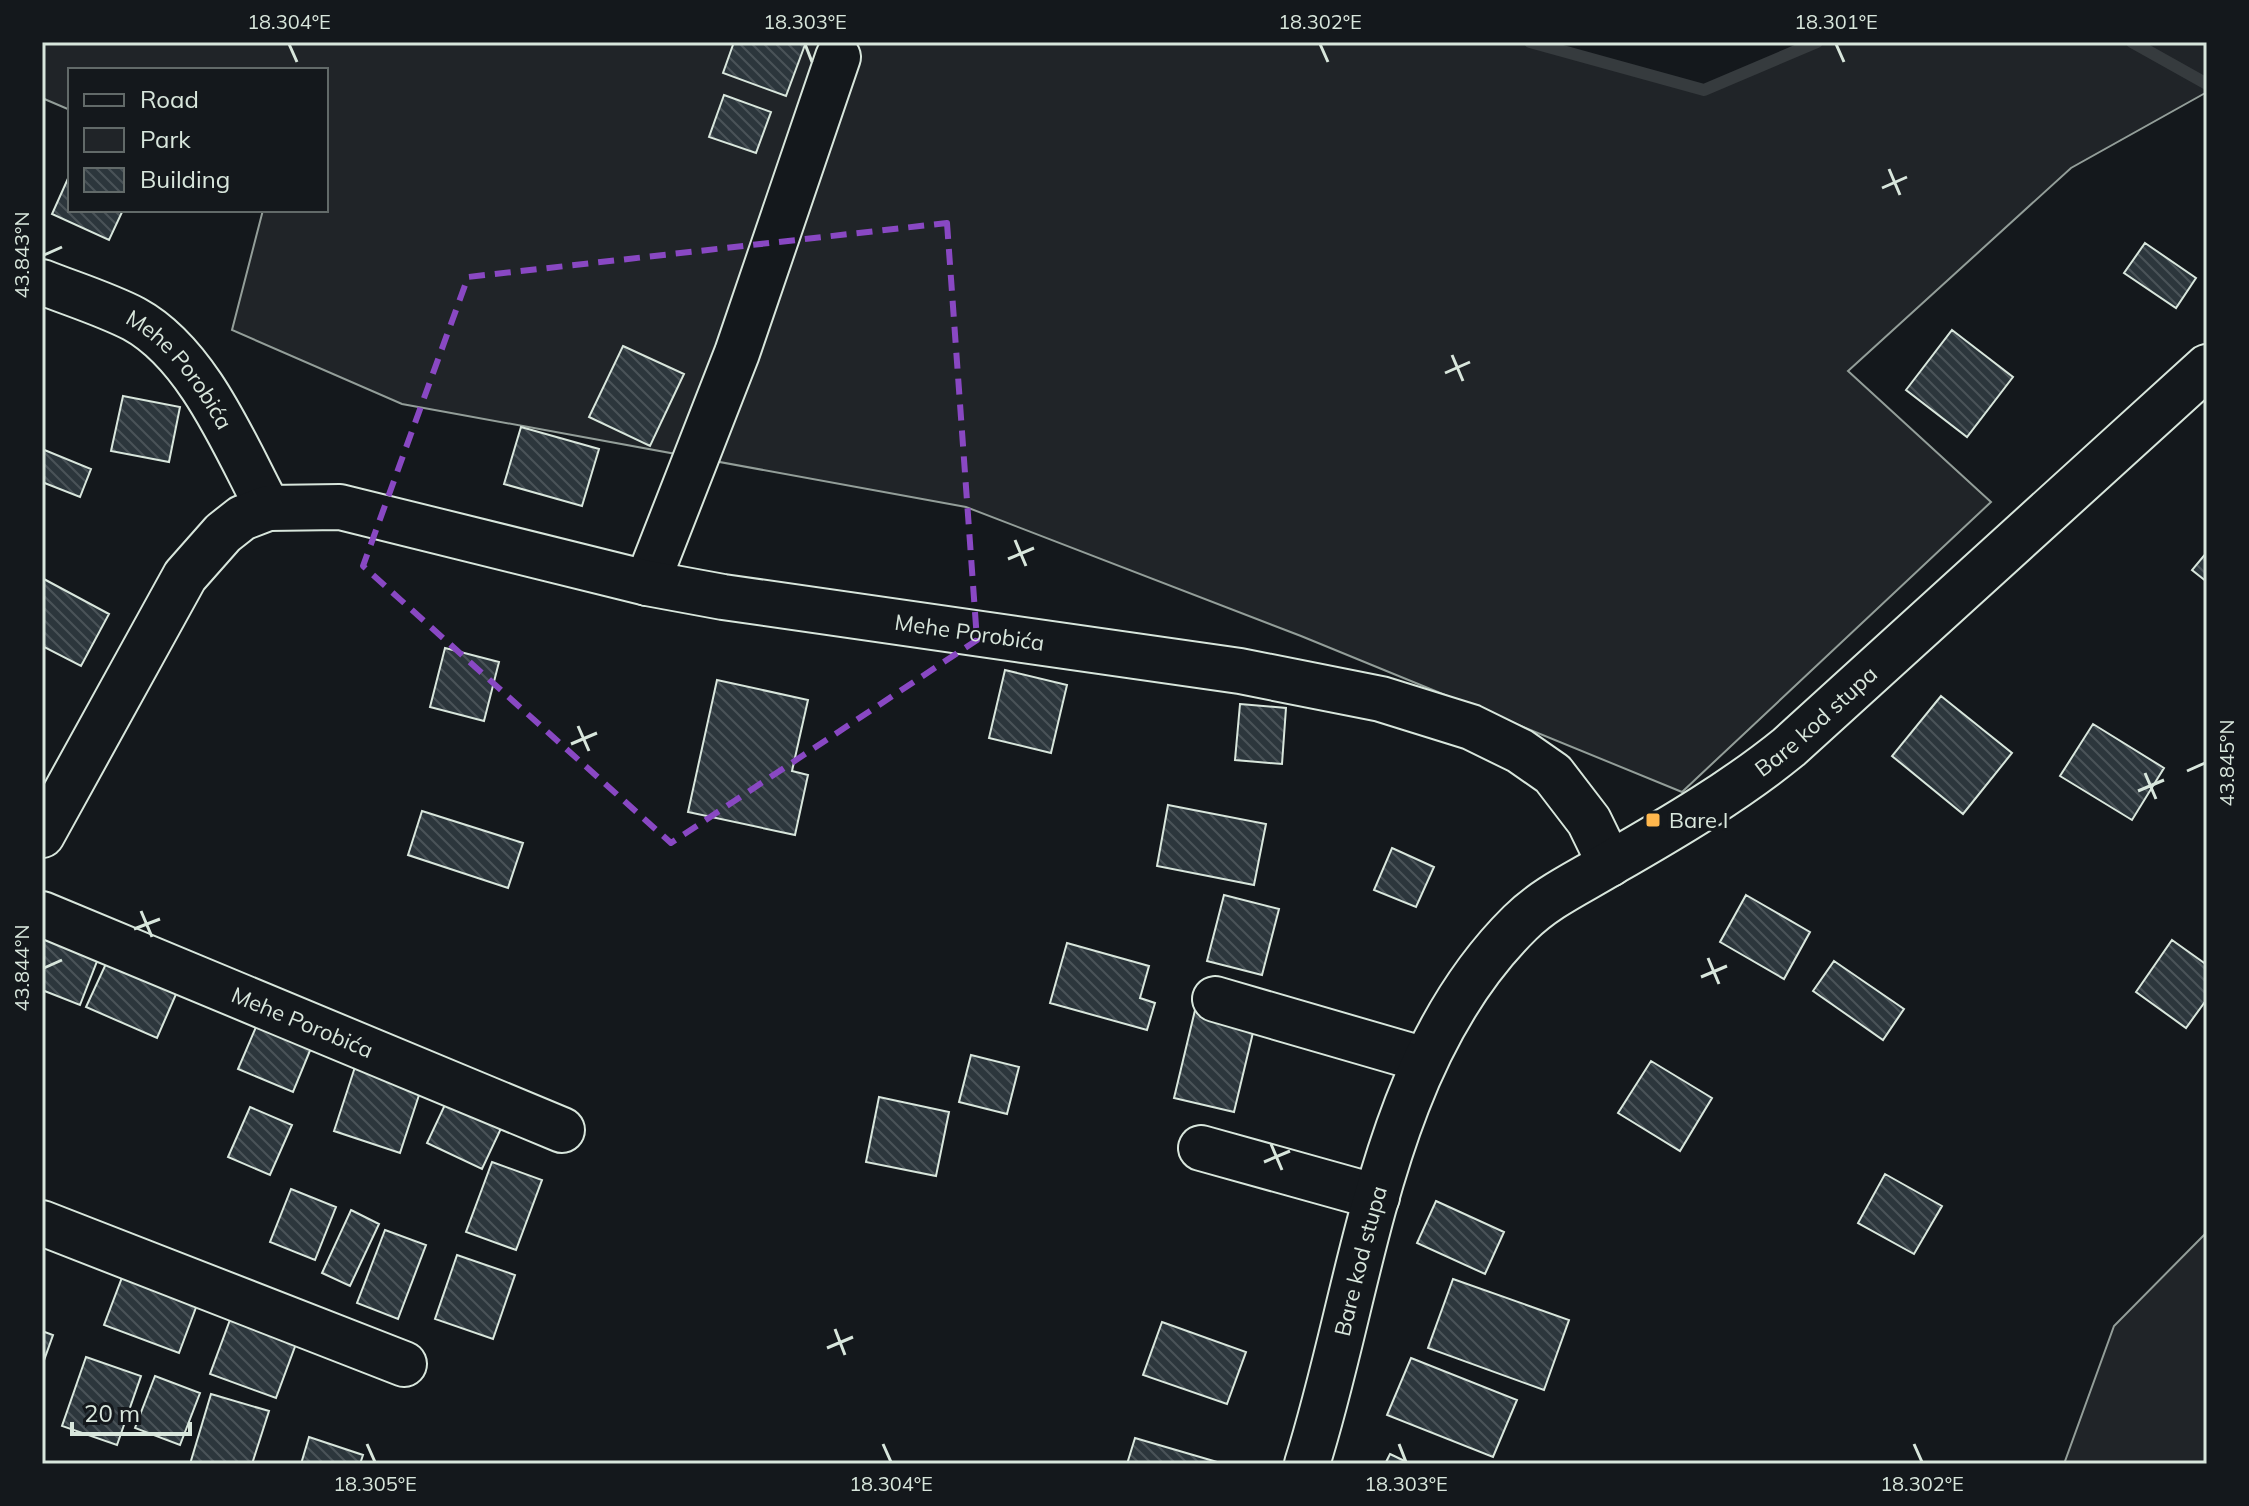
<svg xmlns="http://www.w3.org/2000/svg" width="2249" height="1506" font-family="Mulish,sans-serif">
  <defs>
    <pattern id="building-back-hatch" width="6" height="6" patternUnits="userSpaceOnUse" patternTransform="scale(2)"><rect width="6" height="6" fill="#2c363c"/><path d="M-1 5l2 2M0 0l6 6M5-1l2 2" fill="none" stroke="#4a5358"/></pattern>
  </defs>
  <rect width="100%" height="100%" fill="#14181c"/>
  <!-- green -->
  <path fill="#202428" stroke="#939e99" stroke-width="2" d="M42,42h1488l174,48 113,-48h390v50l-136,76 -223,203 143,131 -309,290 -381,-156 -335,-129 -564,-103 -170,-74 31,-120h63v-140h-256v40l-28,-12z
    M2207,1232v232h-143l50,-138z"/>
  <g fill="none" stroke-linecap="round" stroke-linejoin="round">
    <!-- stream -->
    <path stroke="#363b3e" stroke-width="12" d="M1530,42l174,48 113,-48
      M2132,42l75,42"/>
  </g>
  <!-- building -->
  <path fill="url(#building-back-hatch)" stroke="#d8e6dc" stroke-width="2" d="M734,42h72l-20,54 -63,-23z
    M724,95l47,17 -15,41 -47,-16z
    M70,174v36h53l-14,30 -57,-26z
    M2145,243l51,35 -20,30 -52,-35z
    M1952,330l61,47 -46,60 -61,-47z
    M623,346l61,28 -34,72 -61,-29z
    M123,396l57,11 -11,55 -58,-11z
    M521,427l78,22 -17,57 -78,-22z
    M42,449l49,20 -11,28 -38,-15z
    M2207,552v30l-15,-12z
    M42,578l67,36 -28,52 -39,-20z
    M445,648l54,14 -15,59 -54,-14z
    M1005,670l62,15 -16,68 -62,-15z
    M717,680l91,20 -16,71 16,4 -13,60 -107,-23z
    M1941,696l71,57 -49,61 -71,-58z
    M1240,704l46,4 -4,56 -47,-4z
    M2093,724l71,44 -32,52 -72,-44z
    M1168,805l98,19 -12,61 -97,-19z
    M422,811l101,32 -15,45 -100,-33z
    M1392,848l42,19 -18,40 -42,-17z
    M1224,895l55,14 -17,66 -55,-14z
    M1746,895l64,37 -26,47 -64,-37z
    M42,928l59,23 -21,54 -38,-15z
    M2172,940l35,25v34l-21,29 -50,-36z
    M1067,943l82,23 -9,32 15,5 -8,27 -97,-27z
    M110,955l70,30 -23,53 -71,-31z
    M1834,961l70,48 -21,31 -70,-49z
    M1196,1006l60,14 -22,92 -60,-14z
    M262,1013l54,23 -23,56 -55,-23z
    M971,1055l48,12 -12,47 -48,-12z
    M1651,1061l61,37 -32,53 -62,-38z
    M356,1064l66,22 -22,67 -66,-22z
    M450,1094l55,26 -23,49 -55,-26z
    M879,1097l70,15 -13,64 -70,-14z
    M250,1107l42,18 -22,50 -42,-18z
    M492,1162l50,18 -26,70 -50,-18z
    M1885,1174l57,32 -28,48 -56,-31z
    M291,1189l45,18 -21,53 -45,-18z
    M1436,1201l68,31 -19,42 -68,-31z
    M351,1210l28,14 -29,62 -28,-13z
    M385,1230l41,15 -28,74 -41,-16z
    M457,1255l58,20 -22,64 -58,-20z
    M126,1267l75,27 -22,59 -75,-28z
    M1453,1279l116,41 -25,70 -116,-42z
    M234,1309l66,24 -24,65 -66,-24z
    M1162,1322l84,30 -19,52 -84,-29z
    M42,1331l11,4 -11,31z
    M86,1357l55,19 -24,69 -55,-19z
    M1411,1358l106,42 -24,57 -106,-42z
    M155,1376l45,17 -20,52 -45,-17z
    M211,1394l58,17 -17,53h-62z
    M309,1437l54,18 -3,9h-59z
    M1135,1438l89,26h-97z
    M1390,1454l21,10h-26z"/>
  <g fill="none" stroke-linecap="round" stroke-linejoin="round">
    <defs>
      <g id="minor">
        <path id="s1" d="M42,282c30,12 63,22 92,37 64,35 101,127 134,189"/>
        <path d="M647,583l90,-230 101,-296"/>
        <path id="s2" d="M42,835l143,-259 38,-43 19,-15 26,-10 72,-1 307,76 76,14 517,74 141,28 90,28 49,24 33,23 36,47 21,43"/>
        <path id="s3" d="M42,914l520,216"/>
        <path d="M1215,999l210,61"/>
        <path d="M1201,1148l176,49"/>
        <path d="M42,1223l362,141"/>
        <path id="s4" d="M1307,1464c57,-180 72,-402 213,-541 26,-26 60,-41 91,-60 61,-35 124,-72 178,-116l418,-380"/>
      </g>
    </defs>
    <!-- minor casing -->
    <use href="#minor" stroke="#d8e6dc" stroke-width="48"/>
    <!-- minor -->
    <use href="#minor" stroke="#14181c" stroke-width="44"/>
  </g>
  <!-- marked area -->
  <path fill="none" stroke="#8948c3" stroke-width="6" stroke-dasharray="16 10" stroke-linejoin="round" d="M947,223l30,417 -306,203 -308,-277 105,-289z"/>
  <!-- ticks -->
  <path fill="none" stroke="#d8e6dc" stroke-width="3" d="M289,44l8,18M805,44l7,18M1320,44l8,18M1836,44l8,18M1889,169l11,26M1882,188l25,-11M44,255l18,-8M1452,355l11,26M1445,373l25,-11M1015,540l11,26M1008,559l26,-11M578,726l11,25M571,744l26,-11M2187,771l18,-8M2145,773l11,26M2138,791l26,-11M141,911l11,26M134,929l26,-10M1708,958l11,26M44,968l18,-8M1701,977l26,-11M1271,1144l11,26M1264,1162l26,-11M835,1329l10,26M827,1348l26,-11M367,1444l8,18M883,1444l8,18M1399,1444l7,18M1914,1444l8,18"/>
  <!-- markers -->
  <rect fill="#ffb74d" stroke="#14181c" stroke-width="3" x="1645" y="812" width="16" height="16" rx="4"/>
  <g text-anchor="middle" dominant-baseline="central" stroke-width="6" stroke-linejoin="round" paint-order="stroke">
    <!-- street labels -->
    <g font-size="22" fill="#d8e6dc" stroke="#14181c">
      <text stroke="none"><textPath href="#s1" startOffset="168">Mehe Porobića</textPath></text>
      <text stroke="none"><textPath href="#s2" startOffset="1120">Mehe Porobića</textPath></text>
      <text stroke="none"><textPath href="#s4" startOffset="948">Bare kod stupa</textPath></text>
      <text stroke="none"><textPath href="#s3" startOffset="282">Mehe Porobića</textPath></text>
      <text stroke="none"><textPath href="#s4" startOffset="210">Bare kod stupa</textPath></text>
    </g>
    <!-- poi labels -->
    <g font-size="22" fill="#d8e6dc" stroke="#14181c" text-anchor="start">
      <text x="1669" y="820">Bare I</text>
    </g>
  </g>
  <!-- border -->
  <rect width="2249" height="1506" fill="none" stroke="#14181c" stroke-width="88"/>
  <!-- legend -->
  <rect x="68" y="68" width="260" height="144" fill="#14181c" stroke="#626a69" stroke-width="2"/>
  <rect x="84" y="94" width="40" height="12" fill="#14181c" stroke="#626a69" stroke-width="2"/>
  <text x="140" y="108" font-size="24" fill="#d8e6dc">Road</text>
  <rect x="84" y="128" width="40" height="24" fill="#202428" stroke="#626a69" stroke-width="2"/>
  <text x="140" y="148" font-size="24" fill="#d8e6dc">Park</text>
  <rect x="84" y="168" width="40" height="24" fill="url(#building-back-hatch)" stroke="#626a69" stroke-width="2"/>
  <text x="140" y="188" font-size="24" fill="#d8e6dc">Building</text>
  <!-- scale -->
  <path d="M72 1422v12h118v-12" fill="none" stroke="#d8e6dc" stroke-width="4"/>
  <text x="84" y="1422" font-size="24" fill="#d8e6dc" stroke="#14181c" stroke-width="6" paint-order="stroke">20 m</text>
  <rect x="44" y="44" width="2161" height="1418" fill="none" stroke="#d8e6dc" stroke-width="3"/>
  <g font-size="20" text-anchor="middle" fill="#d8e6dc">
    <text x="289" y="29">18.304°E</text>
    <text x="805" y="29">18.303°E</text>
    <text x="1320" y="29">18.302°E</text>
    <text x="1836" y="29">18.301°E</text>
    <text transform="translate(22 255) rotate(-90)" y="7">43.843°N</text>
    <text transform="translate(2227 763) rotate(-90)" y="7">43.845°N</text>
    <text transform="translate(22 968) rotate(-90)" y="7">43.844°N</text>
    <text x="375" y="1491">18.305°E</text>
    <text x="891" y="1491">18.304°E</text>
    <text x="1406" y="1491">18.303°E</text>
    <text x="1922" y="1491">18.302°E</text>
  </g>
</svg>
